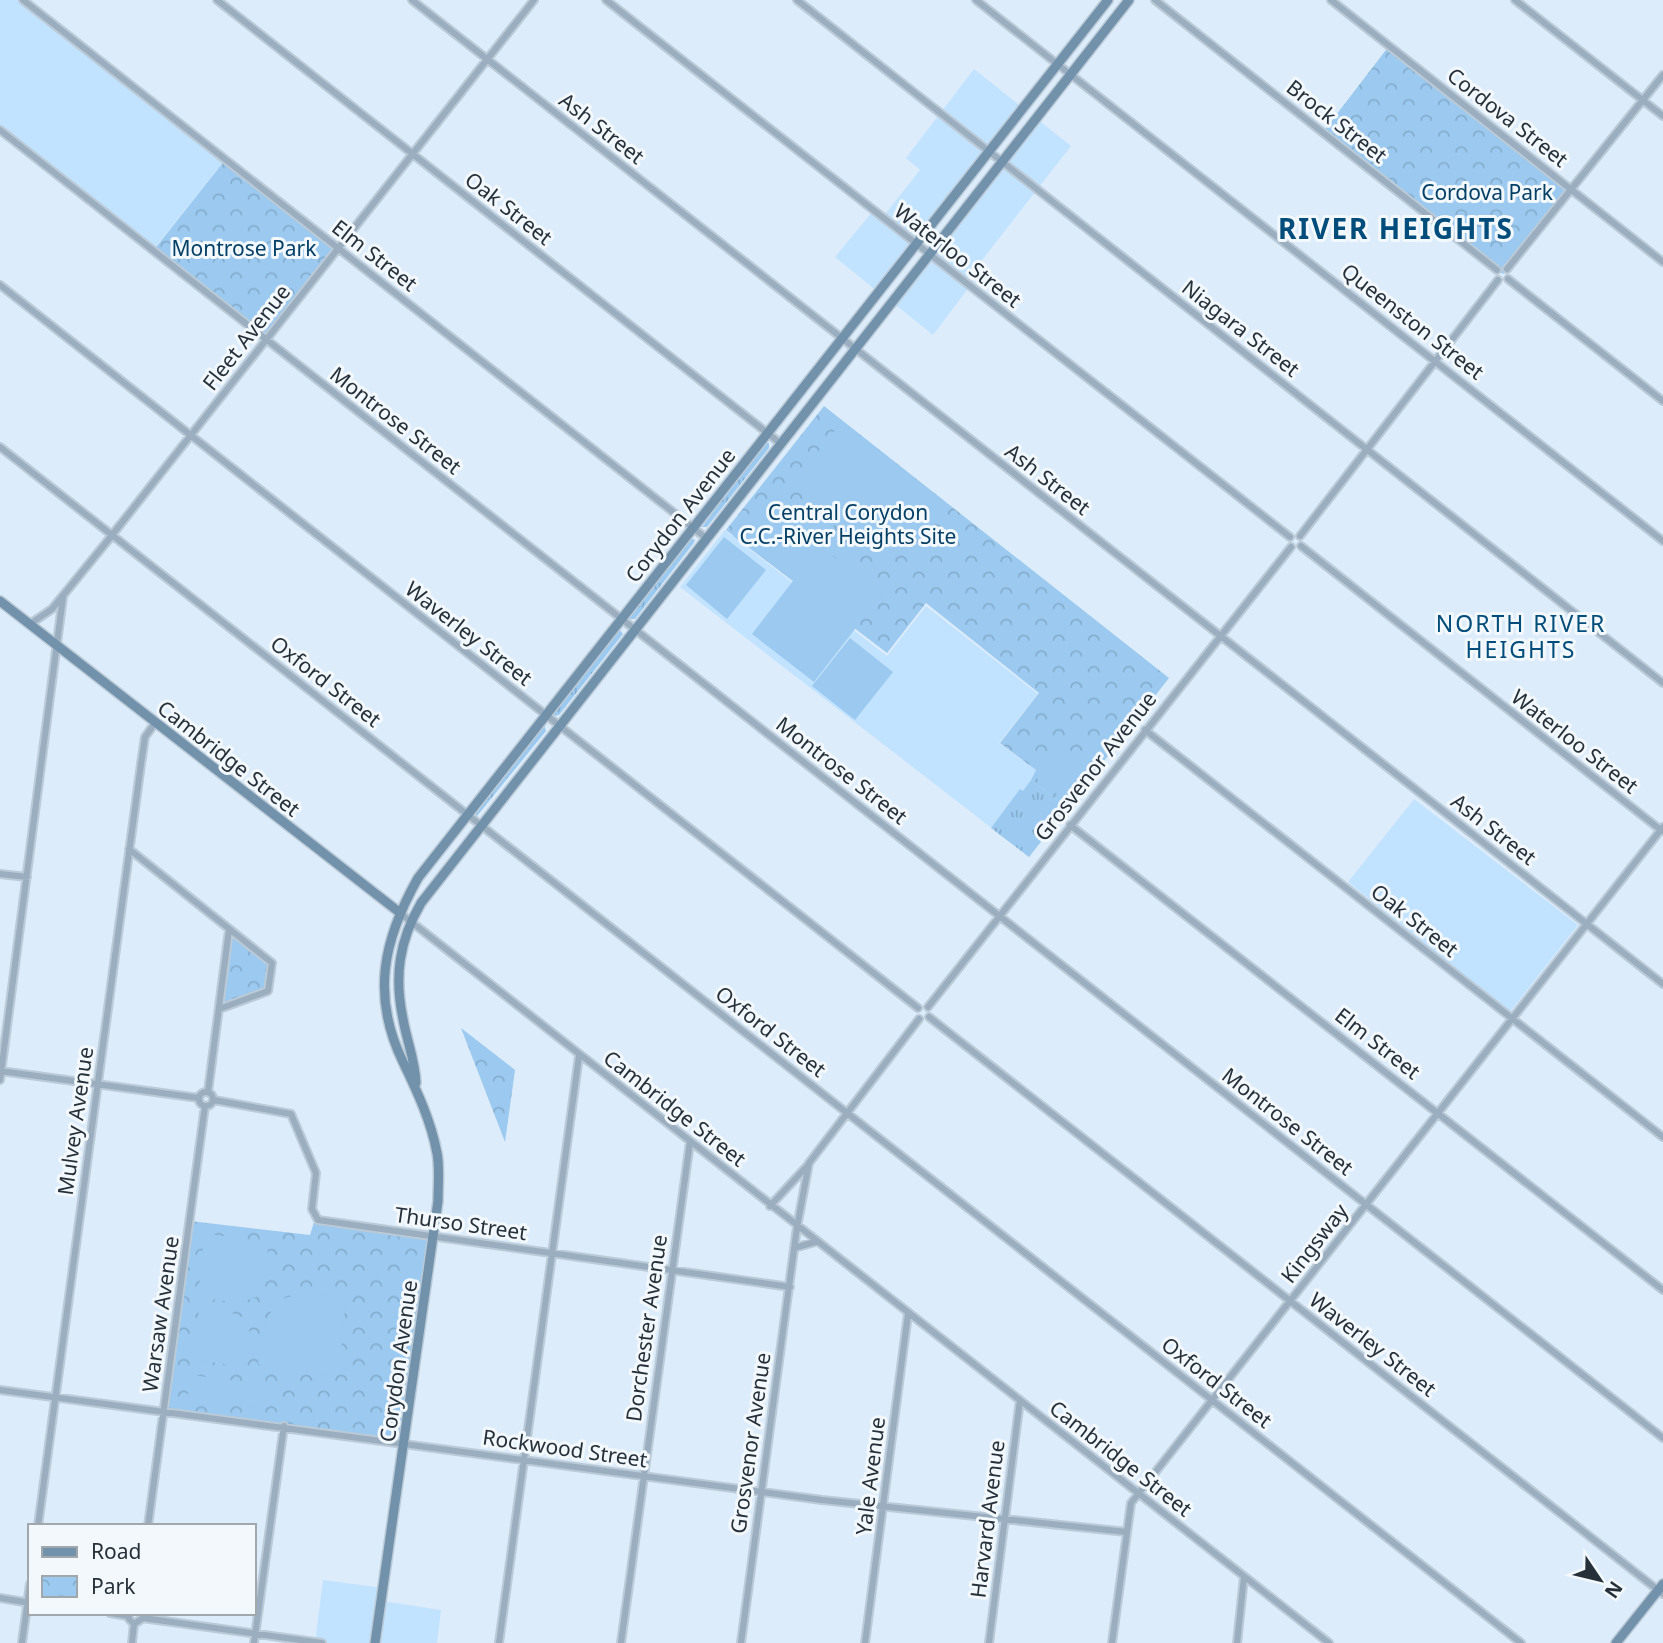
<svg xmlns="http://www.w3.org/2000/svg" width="1663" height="1643" font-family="'Noto Sans',sans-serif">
  <defs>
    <pattern id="grass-tufts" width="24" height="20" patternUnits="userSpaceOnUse" patternTransform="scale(1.75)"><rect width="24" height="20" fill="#9bc9ef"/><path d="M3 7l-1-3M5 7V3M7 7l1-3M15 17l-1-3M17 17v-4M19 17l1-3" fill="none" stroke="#85adce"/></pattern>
    <pattern id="park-crowns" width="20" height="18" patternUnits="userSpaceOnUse" patternTransform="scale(1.75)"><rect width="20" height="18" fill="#9bc9ef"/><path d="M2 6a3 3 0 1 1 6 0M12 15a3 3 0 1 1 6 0" fill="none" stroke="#85adce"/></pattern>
  </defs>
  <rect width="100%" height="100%" fill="#dcecfa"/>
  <!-- built -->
  <path fill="#c2e3ff" d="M0,0h23l203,159 -73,91 -153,-120z
    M974,69l49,39 -145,184 -43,-35 38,-46 10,6 37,-47 -14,-12z
    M1036,118l35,28 -106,136 5,4 -37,49 -41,-33z
    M725,530l162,126 39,-50 112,88 -39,49 37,27 -4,10 35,28 -38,49 -349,-270z
    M1414,799l164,126 -68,87 -162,-130z
    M323,1580l61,8 -2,13 59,9 -4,33h-122z"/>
  <!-- grass -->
  <path fill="url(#grass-tufts)" d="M764,443h5v5l-62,79h-5z
    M690,538l5,2 -2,4 -58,75h-6z
    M619,629l4,5 -64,81 -5,1 -1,-4z
    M544,725l2,6 -69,85 -3,-4z
    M1031,780l36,28 -38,49 -38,-29 29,-39 3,2z"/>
  <!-- park -->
  <path fill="url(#park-crowns)" d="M1389,46l183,143 -69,85 -180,-142z
    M226,159l112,90 -72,91 -113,-89z
    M824,406l345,272 -102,130 -36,-28 5,-10 -36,-27 39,-50 -113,-90 -39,50 -161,-123z
    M229,930l43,33 -4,28 -49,18z
    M461,1028l54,42 -10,72z
    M315,1219l117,18 -28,206 -240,-32 26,-190 120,14z"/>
  <!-- pitch -->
  <path fill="#9bc9ef" d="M842,421l99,78 -48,61 -99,-77z
    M781,500l35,7 20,16 -45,55 -58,-42 18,-25z
    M724,537l42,33 -39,49 -41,-34z
    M820,546l62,48 -68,88 -62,-48z
    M850,638l43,34 -38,48 -43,-34z
    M1060,746l32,25 -24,32 -33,-26z
    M210,1234l58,9 -2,34 -8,19 -18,7 -42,-6 6,-59z
    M304,1293l42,5 -7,74 -5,5 -76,-13 7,-42 13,-22z
    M199,1308c52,7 56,5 47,59l-48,-7 -4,-7z
    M191,1375l72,9 -3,24 -73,-10z"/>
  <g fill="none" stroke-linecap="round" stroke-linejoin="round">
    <defs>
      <path id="street" d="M23,0l683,538
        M217,0l563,443
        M412,0l1251,984
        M606,0l684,537
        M797,0l866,683
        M976,0l687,541
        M1155,0l342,270
        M1331,0l332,262
        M1515,0l148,116
        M0,130l1663,1308
        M1507,269l156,-194
        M1508,279l155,122
        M0,285l918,723
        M0,447l1521,1196
        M1300,536l198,-256
        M1301,546l361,285
        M30,624l22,-15 53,-65 429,-544
        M1145,730l518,407
        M1070,825l593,465
        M129,849l143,114 -4,28 -49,18
        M0,874l27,3
        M400,913l929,730
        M928,1007l363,-460
        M929,1017l734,577
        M0,1071l199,27
        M0,1080l63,-483
        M199 1099a7 7 0 1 1 14 0a7 7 0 1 1-14 0Z
        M208,1092l21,-162
        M214,1100l77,14 25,59 -4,36 6,11 472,67
        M770,1206l39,-42
        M794,1248l21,-6
        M0,1390l822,110 305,32
        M38,1526l103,-762 4,-27 10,-14
        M148,1526l57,-420
        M0,1598l30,5
        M110,1613l18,3
        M129,1613v6l5,5 9,-6
        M143,1618l179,25
        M22,1643l8,-59
        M132,1643l2,-19
        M254,1643l30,-217
        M499,1643l80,-587
        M621,1643l69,-501
        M741,1643l56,-416 12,-64 110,-144
        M865,1643l43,-329
        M989,1643l31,-243
        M1112,1643l19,-140 532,-676
        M1237,1643l7,-66"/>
      <path id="secondary" d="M0,601l399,311
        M416,1083c-1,-23 -9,-41 -13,-64 -9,-43 -4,-78 18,-116l708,-903
        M375,1643l63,-442c0,-15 2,-33 -1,-48 -6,-32 -20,-62 -34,-91 -32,-66 -20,-122 15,-184l690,-878
        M1616,1643l47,-59"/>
    </defs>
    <!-- street casing -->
    <use href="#street" stroke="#bbcad7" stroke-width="10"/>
    <!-- secondary casing -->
    <use href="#secondary" stroke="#bbcad7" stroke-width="12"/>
    <!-- street -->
    <use href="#street" stroke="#9aaec0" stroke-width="6"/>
    <!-- secondary -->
    <use href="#secondary" stroke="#7291ab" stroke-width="9"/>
  </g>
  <g text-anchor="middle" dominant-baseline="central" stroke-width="6" stroke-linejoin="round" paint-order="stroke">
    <!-- street labels -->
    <g font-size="21" fill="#263039" stroke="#f2f8fc">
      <text transform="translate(1508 117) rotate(38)">Cordova Street</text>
      <text transform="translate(1337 121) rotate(38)">Brock Street</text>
      <text transform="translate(602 128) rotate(38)">Ash Street</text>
      <text transform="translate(509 208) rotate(38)">Oak Street</text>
      <text transform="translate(375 255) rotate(38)">Elm Street</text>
      <text transform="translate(958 255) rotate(38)">Waterloo Street</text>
      <text transform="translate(1413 321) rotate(38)">Queenston Street</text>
      <text transform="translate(1241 328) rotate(38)">Niagara Street</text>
      <text transform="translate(246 337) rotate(-52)">Fleet Avenue</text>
      <text transform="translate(396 420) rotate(38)">Montrose Street</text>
      <text transform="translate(1048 479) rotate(38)">Ash Street</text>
      <text transform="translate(680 515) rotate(-52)">Corydon Avenue</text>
      <text transform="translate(469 633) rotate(38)">Waverley Street</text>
      <text transform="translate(326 681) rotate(38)">Oxford Street</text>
      <text transform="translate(1575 741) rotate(38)">Waterloo Street</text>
      <text transform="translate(229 758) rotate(38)">Cambridge Street</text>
      <text transform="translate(1095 766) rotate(-52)">Grosvenor Avenue</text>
      <text transform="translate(842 770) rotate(38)">Montrose Street</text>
      <text transform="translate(1494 829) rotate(38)">Ash Street</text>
      <text transform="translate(1415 920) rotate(38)">Oak Street</text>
      <text transform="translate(771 1031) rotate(38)">Oxford Street</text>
      <text transform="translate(1378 1043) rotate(38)">Elm Street</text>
      <text transform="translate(675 1108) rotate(38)">Cambridge Street</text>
      <text transform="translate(75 1121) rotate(-82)">Mulvey Avenue</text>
      <text transform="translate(1288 1121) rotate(38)">Montrose Street</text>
      <text transform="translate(461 1223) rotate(8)">Thurso Street</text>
      <text transform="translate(1314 1243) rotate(-52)">Kingsway</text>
      <text transform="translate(160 1314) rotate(-82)">Warsaw Avenue</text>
      <text transform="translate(646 1328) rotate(-82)">Dorchester Avenue</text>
      <text transform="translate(1373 1344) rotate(38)">Waverley Street</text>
      <text transform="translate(398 1361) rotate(-82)">Corydon Avenue</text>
      <text transform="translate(1217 1382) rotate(38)">Oxford Street</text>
      <text transform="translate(750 1443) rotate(-82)">Grosvenor Avenue</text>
      <text transform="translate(565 1448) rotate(8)">Rockwood Street</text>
      <text transform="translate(1121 1458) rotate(38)">Cambridge Street</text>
      <text transform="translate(870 1476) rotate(-83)">Yale Avenue</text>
      <text transform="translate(987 1519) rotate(-83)">Harvard Avenue</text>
    </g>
    <!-- park labels -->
    <g font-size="21" fill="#044066" stroke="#f2f8fc">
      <text x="1487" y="192">Cordova Park</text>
      <text x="244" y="248">Montrose Park</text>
      <text x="848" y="512">Central Corydon<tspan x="848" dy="24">C.C.-River Heights Site</tspan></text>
    </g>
    <!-- neighbourhood labels -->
    <g font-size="23" letter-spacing="2" fill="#004c7a" stroke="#f2f8fc">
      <text x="1521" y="623">NORTH RIVER<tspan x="1521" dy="26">HEIGHTS</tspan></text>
    </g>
    <!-- district labels -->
    <g font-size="28" font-weight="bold" letter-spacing="2" fill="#004c7a" stroke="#f2f8fc">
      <text x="1396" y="228">RIVER HEIGHTS</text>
    </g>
  </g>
  <!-- legend -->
  <rect x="28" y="1524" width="228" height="91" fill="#f2f8fc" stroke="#a0a8ae" stroke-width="2"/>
  <rect x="42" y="1547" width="35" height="10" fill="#7291ab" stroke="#a0a8ae" stroke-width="2"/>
  <text x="91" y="1559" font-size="21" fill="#263039">Road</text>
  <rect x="42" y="1576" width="35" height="21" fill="url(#park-crowns)" stroke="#a0a8ae" stroke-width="2"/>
  <text x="91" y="1594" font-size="21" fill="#263039">Park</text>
  <!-- north arrow -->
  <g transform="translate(1600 1580) rotate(125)" stroke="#f2f8fc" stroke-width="5" paint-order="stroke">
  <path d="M0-5L12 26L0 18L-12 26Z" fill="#263039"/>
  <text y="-10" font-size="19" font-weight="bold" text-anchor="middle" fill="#263039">N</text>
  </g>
</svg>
